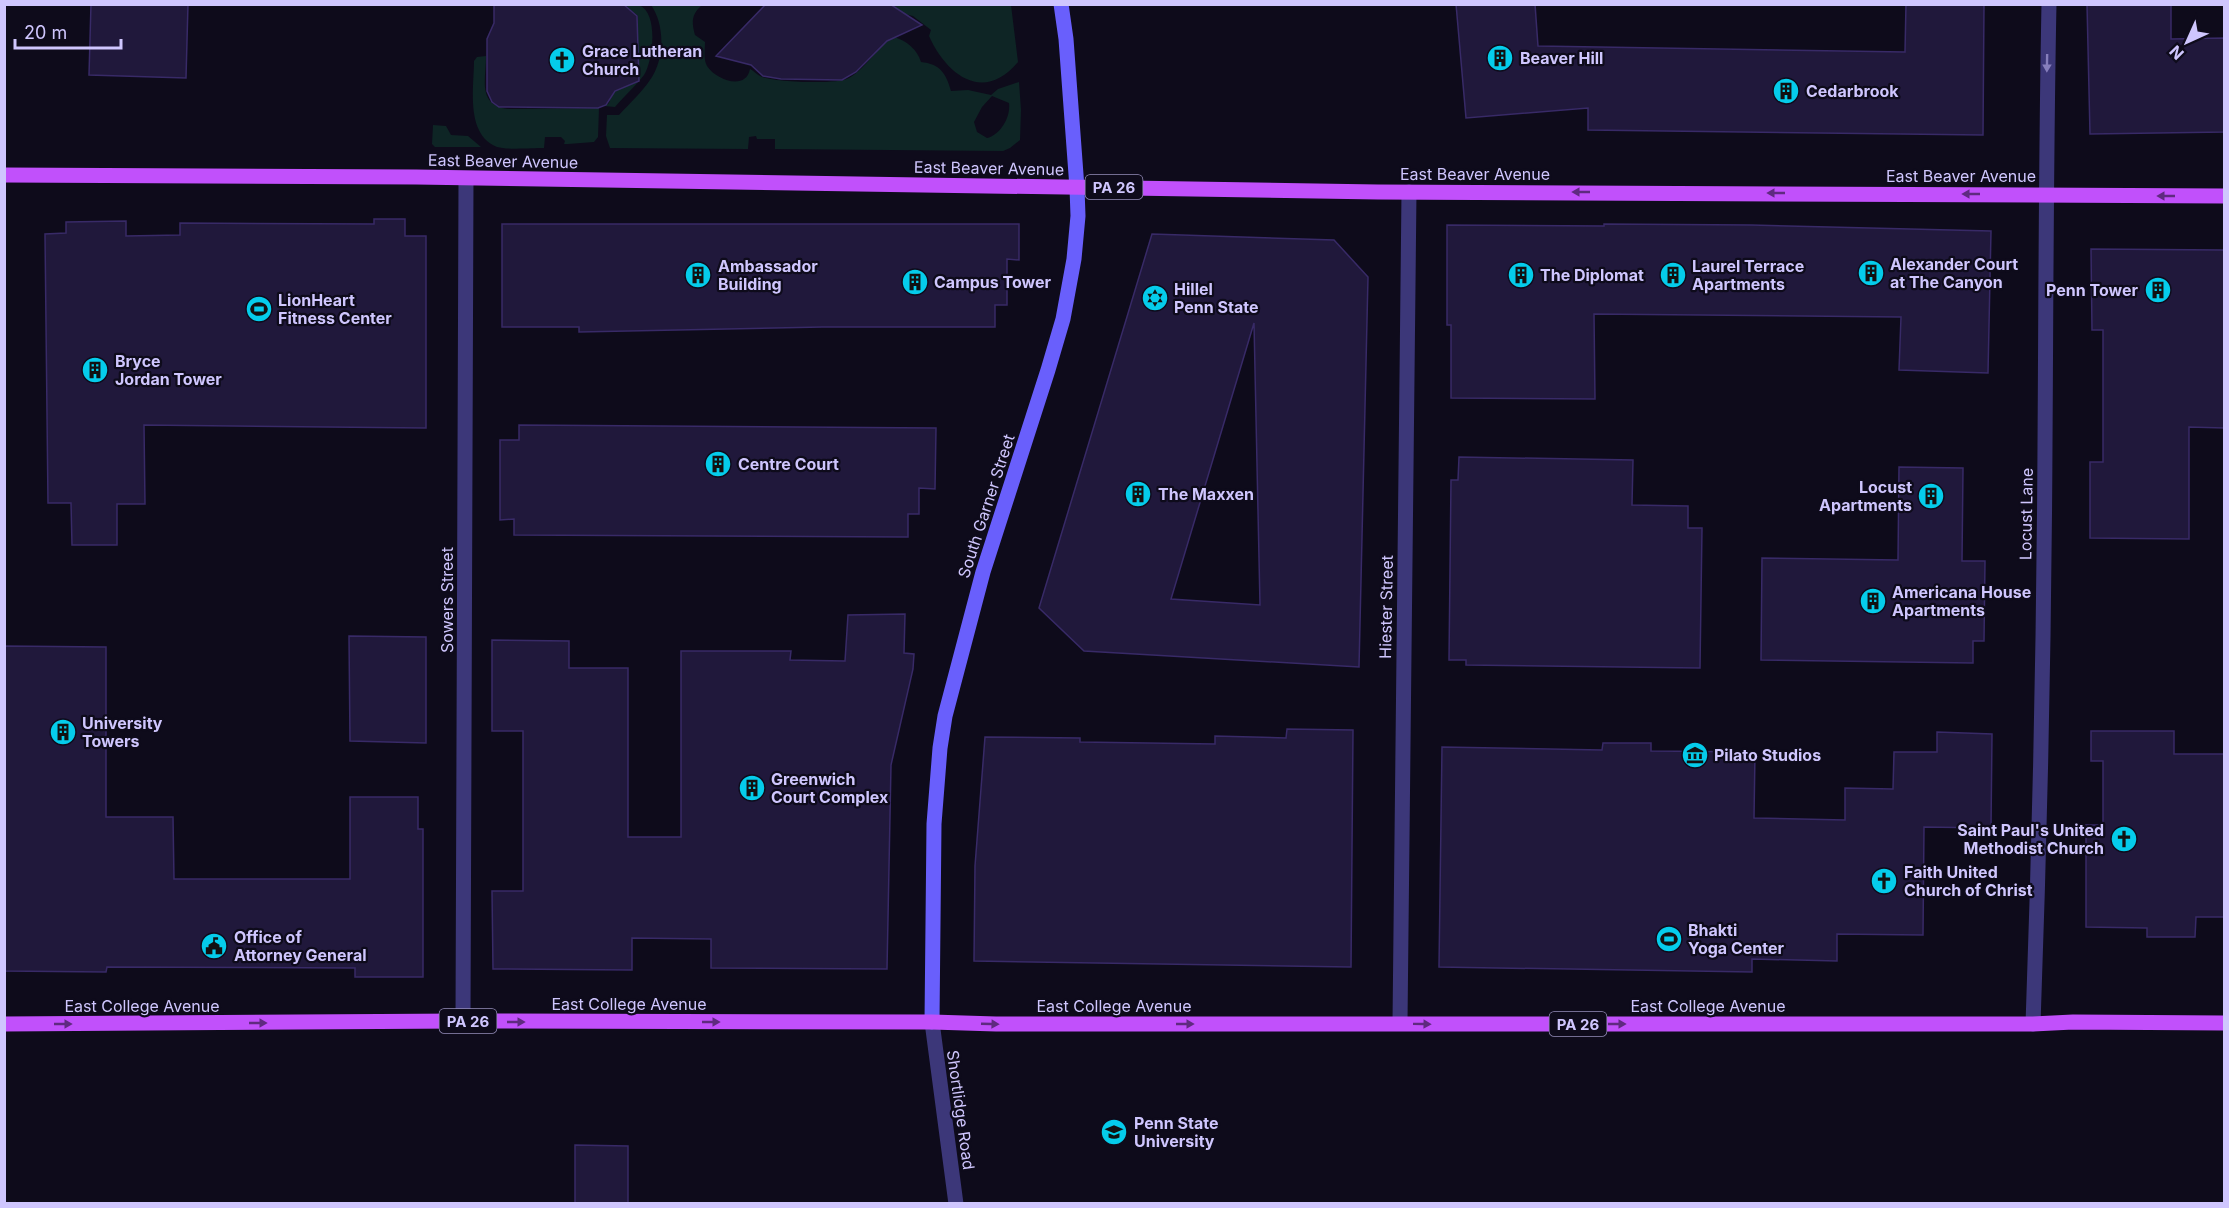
<svg xmlns="http://www.w3.org/2000/svg" width="2229" height="1208" font-family="Inter,sans-serif">
  <rect width="100%" height="100%" fill="#0e0b1b"/>
  <!-- green -->
  <path fill="#0e2525" fill-rule="evenodd" d="M625,5c4,0 10,-1 14,0 20,8 14,56 5,70 -8,11 -20,21 -29,32l-11,-1 5,-3 3,-10 26,-13v-64z
    M651,5h51c-10,9 -11,16 -7,30l10,7c0,7 -2,17 2,24 9,14 39,25 43,3 4,2 7,6 12,8 14,5 75,8 87,1 18,-10 27,-31 45,-41 13,4 23,12 27,25 19,2 25,11 30,29l17,-1 23,5 7,-6 21,-7 2,28 -1,30 -10,8 -7,3 -228,-2v-10h-18l-1,-3 -7,1 -1,12 -138,-1 -4,-12 1,-21h12c11,-12 23,-23 31,-35 15,-21 15,-55 1,-75zM992,96l17,7c2,14 -9,32 -22,35l-10,-6 -3,-10 8,-15z
    M892,5h119l7,57c-34,41 -71,14 -89,-26l2,-6 -18,-14 -8,-2z
    M486,56c0,24 -9,49 22,53l91,-1 -1,29 -4,5 -26,2h-4l1,-3 -4,-4h-16l-1,11c-12,0 -37,2 -47,-1 -32,-13 -23,-60 -23,-86l3,-4z
    M433,125l13,1 5,9 17,1 13,11h-46l-3,-3z"/>
  <!-- building -->
  <path fill="#20183b" stroke="#382a67" stroke-width="1.5" fill-rule="evenodd" d="M91,4h97l-2,74 -97,-3z
    M494,4h129l14,12 2,65 -24,10 -9,14 -8,3 -99,-1 -7,-5 -5,-11v-52l7,-16z
    M766,4h124l32,21 -35,16 -31,31 -14,8 -61,-1 -18,-3 -12,-11 -35,-9z
    M1456,4h79l3,42 367,6 1,-48h78l-1,131 -395,-5v-22l-122,10z
    M2087,4h84v35l53,-1v94l-134,2z
    M374,219h31v17h21v192l-282,-3 1,79h-28v41h-45l-1,-42h-23l-3,-269 21,-1v-11l60,-1v15l54,-1v-12l194,1z
    M502,224h517v36l-12,-1v46h-12v22h-173l-243,5v-5h-77z
    M1604,224l147,1 240,6 -3,142 -89,-3 2,-53 -307,-3 1,85 -144,-1v-73h-4v-100l157,1z
    M1152,234l182,6 34,37 -9,390 -275,-16 -45,-43zM1254,323l6,282 -89,-6z
    M2091,249l133,1v178l-35,-1v112l-99,-1v-76h13v-132h-11z
    M519,425l417,3 -1,61 -16,-1v26h-11v23l-394,-2v-16l-14,1v-80h19z
    M1459,457l174,3 -1,45 56,1v22h14l-2,140 -234,-3v-5h-17l2,-180h7z
    M1899,467l64,1 -1,93h23l-1,80h-11v22l-212,-3 1,-102 136,2z
    M905,614l-1,39 10,1 -1,15 -22,96 -4,204 -176,-1v-29l-79,-1v32l-139,-1 -1,-78h31v-160h-31v-91l77,1v27h59v169h53v-186h110l-1,9 55,1 3,-46z
    M349,636l77,1v106l-76,-2z
    M4,646l102,1v170h67l1,62h176v-82h68v32h5v148h-68v-9l-248,-1 -1,5 -102,-1z
    M1287,729l66,1 -2,237 -377,-6 1,-95 10,-129 95,1v4l135,2v-8l71,2z
    M2091,731h83v23h50v163h-28l-1,20h-48v-9l-61,-1v-102h17v-64h-12z
    M1937,732l55,2 -1,94 -67,-1 -1,108 -86,-1v27l-85,-2v13l-313,-5 3,-220 160,3 1,-7h48v8l104,1 -1,66 91,2v-32l48,1 1,-37h43z
    M575,1145l53,1v57h-53z"/>
  <g fill="none" stroke-linecap="round" stroke-linejoin="round">
    <!-- street -->
    <path stroke="#3c3779" stroke-width="15" d="M463,1021l3,-842
      M932,1022l24,182
      M1400,1023l9,-831
      M2033,1024c7,-193 11,-386 12,-579 1,-147 1,-294 4,-441"/>
    <!-- secondary -->
    <path stroke="#695ffc" stroke-width="15" d="M932,1022l2,-198 6,-76 5,-32 38,-144 65,-202 15,-51 11,-60 4,-43 -1,-28 -11,-149 -5,-35"/>
    <!-- primary -->
    <path stroke="#c150fb" stroke-width="15" d="M4,175l412,2 962,15 846,4
      M4,1024l459,-3 469,1 64,2h1037l40,-2 151,1"/>
  </g>
  <!-- one-way arrows -->
  <defs><path id="oneway-solid" d="M-6-.8H1V-3.2L6.5 0L1 3.2V.8H-6Z" transform="scale(1.5)"/></defs>
  <use fill="#867ebc" href="#oneway-solid" transform="translate(2047 63) rotate(91)"/>
  <g fill="#5f2a80">
    <use href="#oneway-solid" transform="translate(1581 192) rotate(-180)"/>
    <use href="#oneway-solid" transform="translate(1776 193) rotate(-180)"/>
    <use href="#oneway-solid" transform="translate(1971 194) rotate(-180)"/>
    <use href="#oneway-solid" transform="translate(2166 196) rotate(-180)"/>
    <use href="#oneway-solid" transform="translate(516 1022)"/>
    <use href="#oneway-solid" transform="translate(711 1022)"/>
    <use href="#oneway-solid" transform="translate(258 1023)"/>
    <use href="#oneway-solid" transform="translate(63 1024)"/>
    <use href="#oneway-solid" transform="translate(990 1024) rotate(2)"/>
    <use href="#oneway-solid" transform="translate(1185 1024)"/>
    <use href="#oneway-solid" transform="translate(1422 1024) rotate(1)"/>
    <use href="#oneway-solid" transform="translate(1617 1024)"/>
  </g>
  <!-- icons -->
  <defs>
    <symbol id="building-disc" viewBox="-11 -11 22 22"><circle r="9.5" fill="#05cceb" stroke="#0e0b1b"/><path d="M-4-6H4V6H1V3H-1V6H-4ZM-2.5-4.3h1.7v1.8h-1.7ZM.8-4.3h1.7v1.8H.8ZM-2.5-1h1.7V.8h-1.7ZM.8-1h1.7V.8H.8Z" fill="#111"/></symbol>
    <symbol id="church-disc" viewBox="-11 -11 22 22"><circle r="9.5" fill="#05cceb" stroke="#0e0b1b"/><path d="M-1.2-6h2.4v3.5h3.3v2.4h-3.3V6h-2.4V-.1h-3.3v-2.4h3.3Z" fill="#111"/></symbol>
    <symbol id="synagogue-disc" viewBox="-11 -11 22 22"><circle r="9.5" fill="#05cceb" stroke="#0e0b1b"/><path d="M0-6.5L5.6 3.2H-5.6ZM0 6.5L5.6-3.2H-5.6Z" fill="#111"/></symbol>
    <symbol id="stadium-disc" viewBox="-11 -11 22 22"><circle r="9.5" fill="#05cceb" stroke="#0e0b1b"/><path d="M0-5a6.5 5 0 1 0 0 10a6.5 5 0 1 0 0-10ZM-3.5-1.8h7v3.6h-7Z" fill="#111"/></symbol>
    <symbol id="museum-disc" viewBox="-11 -11 22 22"><circle r="9.5" fill="#05cceb" stroke="#0e0b1b"/><path d="M0-6L6-3V-2H-6V-3ZM-5-1h2V3h-2ZM-1-1h2V3h-2ZM3-1h2V3H3ZM-6 4H6V6H-6Z" fill="#111"/></symbol>
    <symbol id="civic-disc" viewBox="-11 -11 22 22"><circle r="9.5" fill="#05cceb" stroke="#0e0b1b"/><path d="M-.6-6.5H3V-4.5H.6V-3L4-1V1h2V6H-6V1h2V-1L-.6-3ZM-1.2 2.5V6h2.4V2.5Z" fill="#111"/></symbol>
    <symbol id="university-disc" viewBox="-11 -11 22 22"><circle r="9.5" fill="#05cceb" stroke="#0e0b1b"/><path d="M0-5L7-2L0 1L-7-2ZM-4 1L0 2.5L4 1V4Q0 6-4 4Z" fill="#111"/></symbol>
  </defs>
  <g fill-rule="evenodd">
    <use href="#building-disc" x="1485" y="43" width="30" height="30"/>
    <use href="#church-disc" x="547" y="45" width="30" height="30"/>
    <use href="#building-disc" x="1771" y="76" width="30" height="30"/>
    <use href="#building-disc" x="1856" y="258" width="30" height="30"/>
    <use href="#building-disc" x="683" y="260" width="30" height="30"/>
    <use href="#building-disc" x="1506" y="260" width="30" height="30"/>
    <use href="#building-disc" x="1658" y="260" width="30" height="30"/>
    <use href="#building-disc" x="900" y="267" width="30" height="30"/>
    <use href="#building-disc" x="2143" y="275" width="30" height="30"/>
    <use href="#synagogue-disc" x="1140" y="283" width="30" height="30"/>
    <use href="#stadium-disc" x="244" y="294" width="30" height="30"/>
    <use href="#building-disc" x="80" y="355" width="30" height="30"/>
    <use href="#building-disc" x="703" y="449" width="30" height="30"/>
    <use href="#building-disc" x="1123" y="479" width="30" height="30"/>
    <use href="#building-disc" x="1916" y="481" width="30" height="30"/>
    <use href="#building-disc" x="1858" y="586" width="30" height="30"/>
    <use href="#building-disc" x="48" y="717" width="30" height="30"/>
    <use href="#museum-disc" x="1680" y="740" width="30" height="30"/>
    <use href="#building-disc" x="737" y="773" width="30" height="30"/>
    <use href="#church-disc" x="2109" y="824" width="30" height="30"/>
    <use href="#church-disc" x="1869" y="866" width="30" height="30"/>
    <use href="#stadium-disc" x="1654" y="924" width="30" height="30"/>
    <use href="#civic-disc" x="199" y="931" width="30" height="30"/>
    <use href="#university-disc" x="1099" y="1117" width="30" height="30"/>
  </g>
  <g text-anchor="middle" dominant-baseline="central" stroke-width="4.5" stroke-linejoin="round" paint-order="stroke">
    <!-- shield labels -->
    <g fill="#0e0b1b" stroke="#958eba" stroke-width="1.5">
      <rect x="1085.5" y="175" width="57" height="24" rx="4.5"/>
      <rect x="439.5" y="1009" width="57" height="24" rx="4.5"/>
      <rect x="1549.5" y="1012" width="57" height="24" rx="4.5"/>
    </g>
    <g font-size="15" font-weight="bold" fill="#cfc6fe">
      <text x="1114" y="187">PA 26</text>
      <text x="468" y="1021">PA 26</text>
      <text x="1578" y="1024">PA 26</text>
    </g>
    <!-- poi labels -->
    <g font-size="16" font-weight="bold" fill="#cfc6fe" stroke="#0e0b1b" text-anchor="start">
      <text x="582" y="51">Grace Lutheran<tspan x="582" dy="18">Church</tspan></text>
      <text x="1520" y="58">Beaver Hill</text>
      <text x="1806" y="91">Cedarbrook</text>
      <text x="1890" y="264">Alexander Court<tspan x="1890" dy="18">at The Canyon</tspan></text>
      <text x="718" y="266">Ambassador<tspan x="718" dy="18">Building</tspan></text>
      <text x="1692" y="266">Laurel Terrace<tspan x="1692" dy="18">Apartments</tspan></text>
      <text x="1540" y="275">The Diplomat</text>
      <text x="934" y="282">Campus Tower</text>
      <text x="1174" y="289">Hillel<tspan x="1174" dy="18">Penn State</tspan></text>
      <text x="2138" y="290" text-anchor="end">Penn Tower</text>
      <text x="278" y="300">LionHeart<tspan x="278" dy="18">Fitness Center</tspan></text>
      <text x="115" y="361">Bryce<tspan x="115" dy="18">Jordan Tower</tspan></text>
      <text x="738" y="464">Centre Court</text>
      <text x="1912" y="487" text-anchor="end">Locust<tspan x="1912" dy="18">Apartments</tspan></text>
      <text x="1158" y="494">The Maxxen</text>
      <text x="1892" y="592">Americana House<tspan x="1892" dy="18">Apartments</tspan></text>
      <text x="82" y="723">University<tspan x="82" dy="18">Towers</tspan></text>
      <text x="1714" y="755">Pilato Studios</text>
      <text x="771" y="779">Greenwich<tspan x="771" dy="18">Court Complex</tspan></text>
      <text x="2104" y="830" text-anchor="end">Saint Paul's United<tspan x="2104" dy="18">Methodist Church</tspan></text>
      <text x="1904" y="872">Faith United<tspan x="1904" dy="18">Church of Christ</tspan></text>
      <text x="1688" y="930">Bhakti<tspan x="1688" dy="18">Yoga Center</tspan></text>
      <text x="234" y="937">Office of<tspan x="234" dy="18">Attorney General</tspan></text>
      <text x="1134" y="1123">Penn State<tspan x="1134" dy="18">University</tspan></text>
    </g>
    <!-- street labels -->
    <g font-size="16" fill="#cfc6fe" stroke="#0e0b1b">
      <text transform="translate(503 161) rotate(1)">East Beaver Avenue</text>
      <text transform="translate(989 168) rotate(1)">East Beaver Avenue</text>
      <text x="1475" y="174">East Beaver Avenue</text>
      <text x="1961" y="176">East Beaver Avenue</text>
      <text transform="translate(986 506) rotate(-72)">South Garner Street</text>
      <text transform="translate(2026 514) rotate(-89)">Locust Lane</text>
      <text transform="translate(447 600) rotate(-90)">Sowers Street</text>
      <text transform="translate(1386 607) rotate(-89)">Hiester Street</text>
      <text x="629" y="1004">East College Avenue</text>
      <text x="142" y="1006">East College Avenue</text>
      <text x="1114" y="1006">East College Avenue</text>
      <text x="1708" y="1006">East College Avenue</text>
      <text transform="translate(961 1110) rotate(82)">Shortlidge Road</text>
    </g>
  </g>
  <!-- border -->
  <rect width="2229" height="1208" fill="none" stroke="#cfc6fe" stroke-width="12"/>
  <!-- north arrow -->
  <g transform="translate(2187 42) rotate(225)" stroke="#0e0b1b" stroke-width="4.5" paint-order="stroke">
  <path d="M0-4.5L10 22L0 15L-10 22Z" fill="#cfc6fe"/>
  <text y="-9" font-size="16" font-weight="bold" text-anchor="middle" fill="#cfc6fe">N</text>
  </g>
  <!-- scale -->
  <path d="M15 39v9h106v-9" fill="none" stroke="#cfc6fe" stroke-width="3"/>
  <text x="24" y="39" font-size="18" fill="#cfc6fe" stroke="#0e0b1b" stroke-width="4.5" paint-order="stroke">20 m</text>
</svg>
